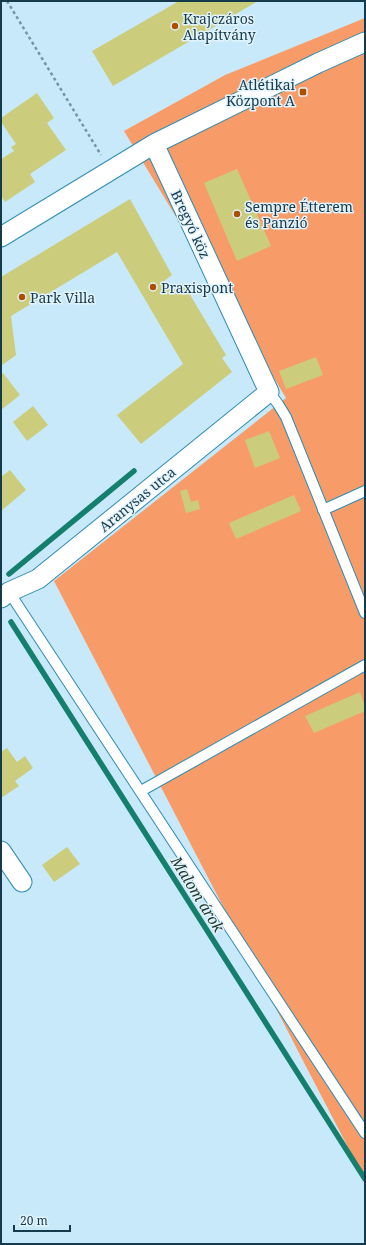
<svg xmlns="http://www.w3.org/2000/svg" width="366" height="1245" font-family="'Noto Serif',serif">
  <rect width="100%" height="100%" fill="#c8e9f9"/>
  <!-- green -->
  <path fill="#f79c69" d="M365,18v1162l-311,-599 232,-183 -162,-267 101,-56z"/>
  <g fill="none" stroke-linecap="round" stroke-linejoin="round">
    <!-- stream -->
    <path stroke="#137f6c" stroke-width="5.5" d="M9,574l125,-103
      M11,622l354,557"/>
  </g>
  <!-- building -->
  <path fill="#cbcd7d" d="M179,1h79l-145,85 -21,-35z
    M37,93l17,25 -7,5 19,27 -36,24 5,8 -30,20 -4,-6v-37l13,-8 -3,-4 5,-3 -15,-22v-4z
    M237,169l34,77 -34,15 -33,-78z
    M130,199l42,76 -8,6 7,11 12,-9 43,72 -4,3 10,14 -91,72 -24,-29 66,-51 -66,-112 -106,64 5,39 -15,11v-89z
    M316,357l7,18 -37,14 -7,-18z
    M3,373l17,22 -19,15v-35z
    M33,406l15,19 -21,16 -14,-19z
    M269,431l11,27 -25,10 -10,-28z
    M10,470l16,20 -25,21v-34z
    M187,489l4,13 7,-2 2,9 -14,4 -6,-22z
    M294,495l7,16 -65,28 -7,-16z
    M360,692l5,15v4l-51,22 -9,-17z
    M7,748l10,14 8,-6 8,12 -18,13 4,5 -18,12v-46z
    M67,847l13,17 -26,18 -12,-17z"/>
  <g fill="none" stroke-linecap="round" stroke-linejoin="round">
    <defs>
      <path id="service" d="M269,392l9,12 8,13 79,196
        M323,510l42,-19
        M9,592l356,541
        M141,791l224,-126"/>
      <path id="minor" d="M1,237l153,-93 164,-81 47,-21
        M1,598l8,-6 29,-13 231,-187 -115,-248
        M1,851l21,31"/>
    </defs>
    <!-- service casing -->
    <use href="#service" stroke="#2e8cb2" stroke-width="12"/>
    <!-- minor casing -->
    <use href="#minor" stroke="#2e8cb2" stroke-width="21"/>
    <!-- path -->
    <path stroke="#7296a6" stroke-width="2.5" stroke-dasharray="3 3" stroke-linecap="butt" d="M7,1l94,154"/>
    <!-- service -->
    <use href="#service" stroke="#fff" stroke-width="10"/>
    <!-- minor -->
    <use href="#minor" stroke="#fff" stroke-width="19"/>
  </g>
  <!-- markers -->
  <g fill="#ae4f00" stroke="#e3f3fb" stroke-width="1.5">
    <circle cx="175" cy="26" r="4"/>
    <rect x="299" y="88" width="8" height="8" rx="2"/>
    <circle cx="237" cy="214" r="4"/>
    <circle cx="153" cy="287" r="4"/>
    <circle cx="22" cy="297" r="4"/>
  </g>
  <g text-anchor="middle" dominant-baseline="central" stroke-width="3" stroke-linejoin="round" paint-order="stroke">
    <!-- poi labels -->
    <g font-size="14" fill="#143a4b" stroke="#e3f3fb" text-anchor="start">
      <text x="183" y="18">Krajczáros<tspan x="183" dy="16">Alapítvány</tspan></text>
      <text x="295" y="84" text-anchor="end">Atlétikai<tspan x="295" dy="16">Központ A</tspan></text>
      <text x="245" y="206">Sempre Étterem<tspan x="245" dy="16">és Panzió</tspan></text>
      <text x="161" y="287">Praxispont</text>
      <text x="30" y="297">Park Villa</text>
    </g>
    <!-- street labels -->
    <g font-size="14" fill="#143a4b" stroke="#e3f3fb">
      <text transform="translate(191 224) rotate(65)">Bregyó köz</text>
      <text transform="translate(137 499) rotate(-39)">Aranysas utca</text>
    </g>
    <!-- water labels -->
    <g font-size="15" font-style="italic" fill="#1e372e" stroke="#e3f3fb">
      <text transform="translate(198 894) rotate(58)">Malom árok</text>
    </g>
  </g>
  <!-- border -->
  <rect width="366" height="1245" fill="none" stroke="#143a4b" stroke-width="4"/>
  <!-- scale -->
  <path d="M14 1225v6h56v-6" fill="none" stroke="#143a4b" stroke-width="2"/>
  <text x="20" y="1225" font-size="12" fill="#143a4b" stroke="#e3f3fb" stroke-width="3" paint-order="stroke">20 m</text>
</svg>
